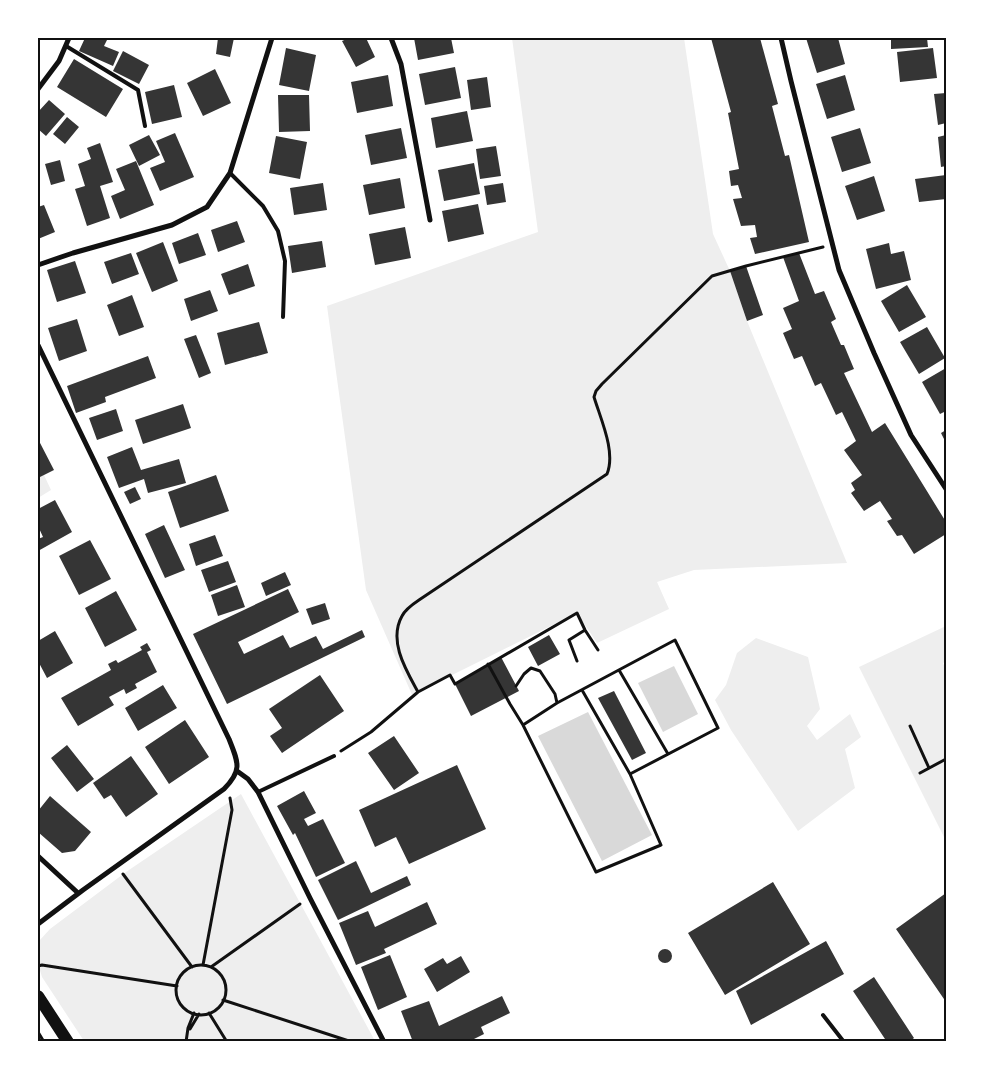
<svg xmlns="http://www.w3.org/2000/svg" width="984" height="1079" font-family="'Source Sans 3',sans-serif">
  <rect width="100%" height="100%" fill="#fff"/>
  <!-- green -->
  <path fill="#eee" d="M512,38h172l29,196 17,37 17,50 100,242 -153,7 -37,12 12,27 -72,34 -20,-30 -141,70 -18,9 -5,5 -47,-107 -39,-284 211,-74z
    M44,475l7,15 -13,8v-20z
    M946,626v35l-3,2 3,8v170l-87,-174z
    M756,638l52,19 12,52 -13,17 10,14 33,-26 11,23 -16,12 10,39 -57,43 -67,-101 -16,-30 11,-15 11,-32z
    M241,794l134,247h-291l-42,-64 -4,-13v-15l1,-8 11,-12 76,-57z"/>
  <!-- water -->
  <path fill="#d9d9d9" d="M674,666l24,48 -35,18 -25,-49z
    M588,712l64,123 -50,26 -64,-125z"/>
  <!-- building -->
  <path fill="#353535" d="M85,38h23l-4,8 15,6 -6,14 -34,-15z
    M218,38h16l-4,19 -14,-3z
    M349,38h17l9,19 -19,10 -14,-26z
    M414,38h37l3,15 -36,7z
    M711,38h49l18,66 -6,2 13,50 4,-1 20,87 -54,12 -5,-16 7,-1 -2,-12 -14,1 -8,-27 9,-1 -4,-13 -7,1 -2,-15 10,-2 -11,-56 3,-1z
    M806,38h32l7,26 -28,9z
    M891,38h36l1,9 -37,2z
    M286,48l30,7 -7,36 -30,-6z
    M933,48l4,30 -37,4 -3,-30z
    M123,51l26,14 -10,19 -26,-13z
    M74,59l49,30 -17,28 -49,-30z
    M455,67l6,31 -36,7 -6,-31z
    M215,69l16,34 -28,13 -16,-33z
    M388,75l5,31 -36,7 -6,-31z
    M845,75l10,35 -28,9 -11,-35z
    M487,77l4,30 -20,3 -4,-30z
    M174,85l8,32 -30,7 -7,-32z
    M946,93v30l-8,2 -4,-31z
    M278,95h31l1,36 -31,1z
    M49,100l16,14 -19,22 -8,-7v-17z
    M467,111l6,30 -37,7 -5,-30z
    M67,117l12,10 -14,17 -12,-10z
    M401,128l6,30 -36,7 -6,-30z
    M860,128l11,35 -29,9 -11,-35z
    M175,133l19,44 -34,14 -10,-23 15,-6 -9,-21z
    M149,135l11,20 -21,11 -10,-21z
    M946,135v31l-5,1 -3,-30z
    M276,136l31,6 -7,37 -31,-6z
    M100,143l13,39 -13,4 10,32 -23,8 -12,-37 10,-3 -7,-22 13,-5 -4,-11z
    M496,146l5,30 -21,3 -4,-30z
    M60,160l5,21 -14,4 -6,-21z
    M136,161l18,44 -34,14 -9,-23 14,-6 -9,-21z
    M474,163l6,31 -36,7 -6,-31z
    M946,175v24l-27,3 -4,-23z
    M874,176l11,35 -28,9 -12,-34z
    M400,178l5,30 -36,7 -6,-30z
    M323,183l4,27 -33,5 -4,-27z
    M503,183l3,19 -19,3 -3,-19z
    M478,204l6,30 -36,8 -6,-31z
    M44,205l11,27 -17,7v-32z
    M237,221l8,21 -27,10 -7,-22z
    M405,227l6,31 -36,7 -6,-31z
    M198,233l8,22 -27,9 -7,-21z
    M322,241l4,26 -34,6 -4,-27z
    M163,242l15,39 -26,11 -16,-39z
    M889,243l2,11 13,-3 7,29 -35,9 -10,-40z
    M131,253l8,21 -27,10 -8,-22z
    M799,253l16,41 9,-3 12,28 -5,3 10,23h3l10,24 -10,4 28,59 13,-9 61,99v12l-32,20 -12,-19 -5,1 -10,-15 5,-2 -12,-18 -16,10 -13,-18 4,-3 -4,-7 11,-8 -18,-25 12,-9 -14,-29 -6,3 -15,-32 -6,3 -13,-30 -8,3 -11,-26 9,-4 -9,-21 16,-7 -16,-44z
    M75,261l11,32 -29,9 -10,-32z
    M248,264l7,22 -26,9 -8,-21z
    M746,266l17,49 -16,6 -17,-50z
    M907,285l19,32 -27,15 -18,-31z
    M210,290l8,21 -27,10 -7,-22z
    M132,295l12,32 -25,9 -12,-31z
    M77,319l10,32 -28,10 -11,-33z
    M259,322l9,31 -43,12 -8,-32z
    M927,327l18,31 -26,16 -19,-32z
    M196,335l15,38 -12,5 -15,-39z
    M148,356l8,22 -51,19 1,5 -30,11 -9,-27z
    M946,368v43l-6,3 -18,-32z
    M183,404l8,24 -48,16 -8,-24z
    M116,409l7,22 -26,9 -8,-22z
    M946,430v13l-5,-10z
    M38,439l16,31 -16,8z
    M132,447l9,23 38,-11 7,24 -38,10 -4,-14 -25,9 -12,-31z
    M216,475l13,36 -49,17 -12,-36z
    M135,487l6,12 -11,5 -6,-12z
    M55,500l17,32 -34,19v-12l5,-2 -5,-11v-17z
    M164,525l21,45 -20,8 -20,-44z
    M215,535l8,21 -27,10 -7,-22z
    M90,540l21,39 -32,16 -20,-39z
    M228,561l8,21 -27,10 -8,-22z
    M285,572l6,13 -25,11 -5,-13z
    M237,585l8,22 -27,9 -7,-21z
    M288,589l11,23 -61,30 6,12 39,-19 7,13 26,-12 7,13 39,-19 3,7 -138,67 -34,-70z
    M116,591l21,39 -32,17 -20,-39z
    M325,603l5,16 -18,6 -6,-16z
    M55,631l18,32 -26,15 -9,-17v-20z
    M549,635l11,19 -22,12 -10,-19z
    M147,643l4,7 -4,2 10,20 -22,12 2,4 -11,6 -2,-5 -15,8 5,8 -36,21 -17,-28 50,-28 -3,-6 8,-4 2,3 24,-13 -2,-3z
    M501,657l18,34 -48,25 -16,-32z
    M320,675l24,36 -62,42 -12,-17 12,-8 -13,-19z
    M163,685l14,23 -39,23 -13,-23z
    M614,691l32,62 -14,7 -34,-62z
    M185,720l24,37 -40,27 -24,-37z
    M394,736l25,37 -25,17 -26,-37z
    M67,745l27,34 -17,13 -26,-34z
    M131,756l27,38 -32,23 -15,-22 -7,4 -11,-16z
    M457,765l29,64 -77,35 -13,-27 -21,10 -16,-37z
    M304,791l12,22 -12,6 4,7 15,-7 22,44 -29,14 -21,-44 -2,2 -16,-29z
    M50,796l41,36 -16,19 -13,2 -24,-21v-21z
    M356,861l15,32 36,-17 4,9 -73,35 -20,-40z
    M773,882l37,62 -85,51 -37,-62z
    M946,893v109l-50,-73z
    M427,902l10,22 -53,25 2,4 -30,12 -17,-42 29,-12 7,16z
    M826,941l18,33 -93,51 -15,-34z
    M658 956a7 7 0 1 1 14 0a7 7 0 1 1-14 0Z
    M390,955l17,42 -29,13 -17,-43z
    M461,956l9,16 -33,20 -13,-23 19,-11 4,6z
    M874,977l40,61 -5,4h-22l-34,-51z
    M502,996l8,17 -29,14 3,7 -16,8h-55l-12,-31 28,-10 10,25z"/>
  <g fill="none" stroke-linecap="round" stroke-linejoin="round">
    <!-- path -->
    <path stroke="#111" stroke-width="3" d="M577,661l-8,-21 16,-10
      M488,664l22,40 13,21
      M619,670l49,84
      M516,686l8,-12 7,-6 9,3 15,23 2,9 118,-63 43,88 -88,46 31,71 -65,27 -73,-147 34,-22
      M582,690l48,84
      M418,692c-12,-22 -30,-51 -16,-76 3,-6 11,-12 17,-16l188,-126c9,-22 -6,-54 -13,-77l2,-6 6,-7 110,-108 34,-10 77,-19
      M910,726l19,42
      M341,751l30,-19 47,-40 32,-17 5,9 122,-71 8,17 13,20
      M920,773l26,-14
      M123,874l69,93
      M203,965l29,-155 -2,-12
      M176 990a25 25 0 1 1 50 0a25 25 0 1 1-50 0Z
      M38,966l4,-1 135,21
      M211,967l89,-63
      M223,1000l129,42
      M209,1013l18,29
      M190,1029l9,-15
      M38,1032l6,10
      M186,1042l2,-14 6,-15"/>
    <!-- service -->
    <path stroke="#111" stroke-width="4" d="M66,46l72,44 7,36
      M230,173l33,33 15,25 7,30 -2,56
      M258,792l76,-36
      M823,1015l21,27"/>
    <!-- minor -->
    <path stroke="#111" stroke-width="5" d="M391,38l10,26 29,156
      M781,38l10,43 48,189 35,83 37,82 35,54
      M38,89l21,-28 10,-23
      M38,265l35,-12 99,-28 35,-18 23,-34 42,-135
      M38,345l191,394c9,23 14,31 -5,50l-141,101 -45,34
      M237,771l11,8 10,13 52,106 74,144
      M38,856l40,37"/>
    <!-- primary -->
    <path stroke="#111" stroke-width="12" d="M38,996l30,46"/>
  </g>
  <!-- border -->
  <rect width="984" height="1079" fill="none" stroke="#ffffff" stroke-width="78"/>
  <rect x="39" y="39" width="906" height="1001" fill="none" stroke="#111" stroke-width="2"/>
</svg>
